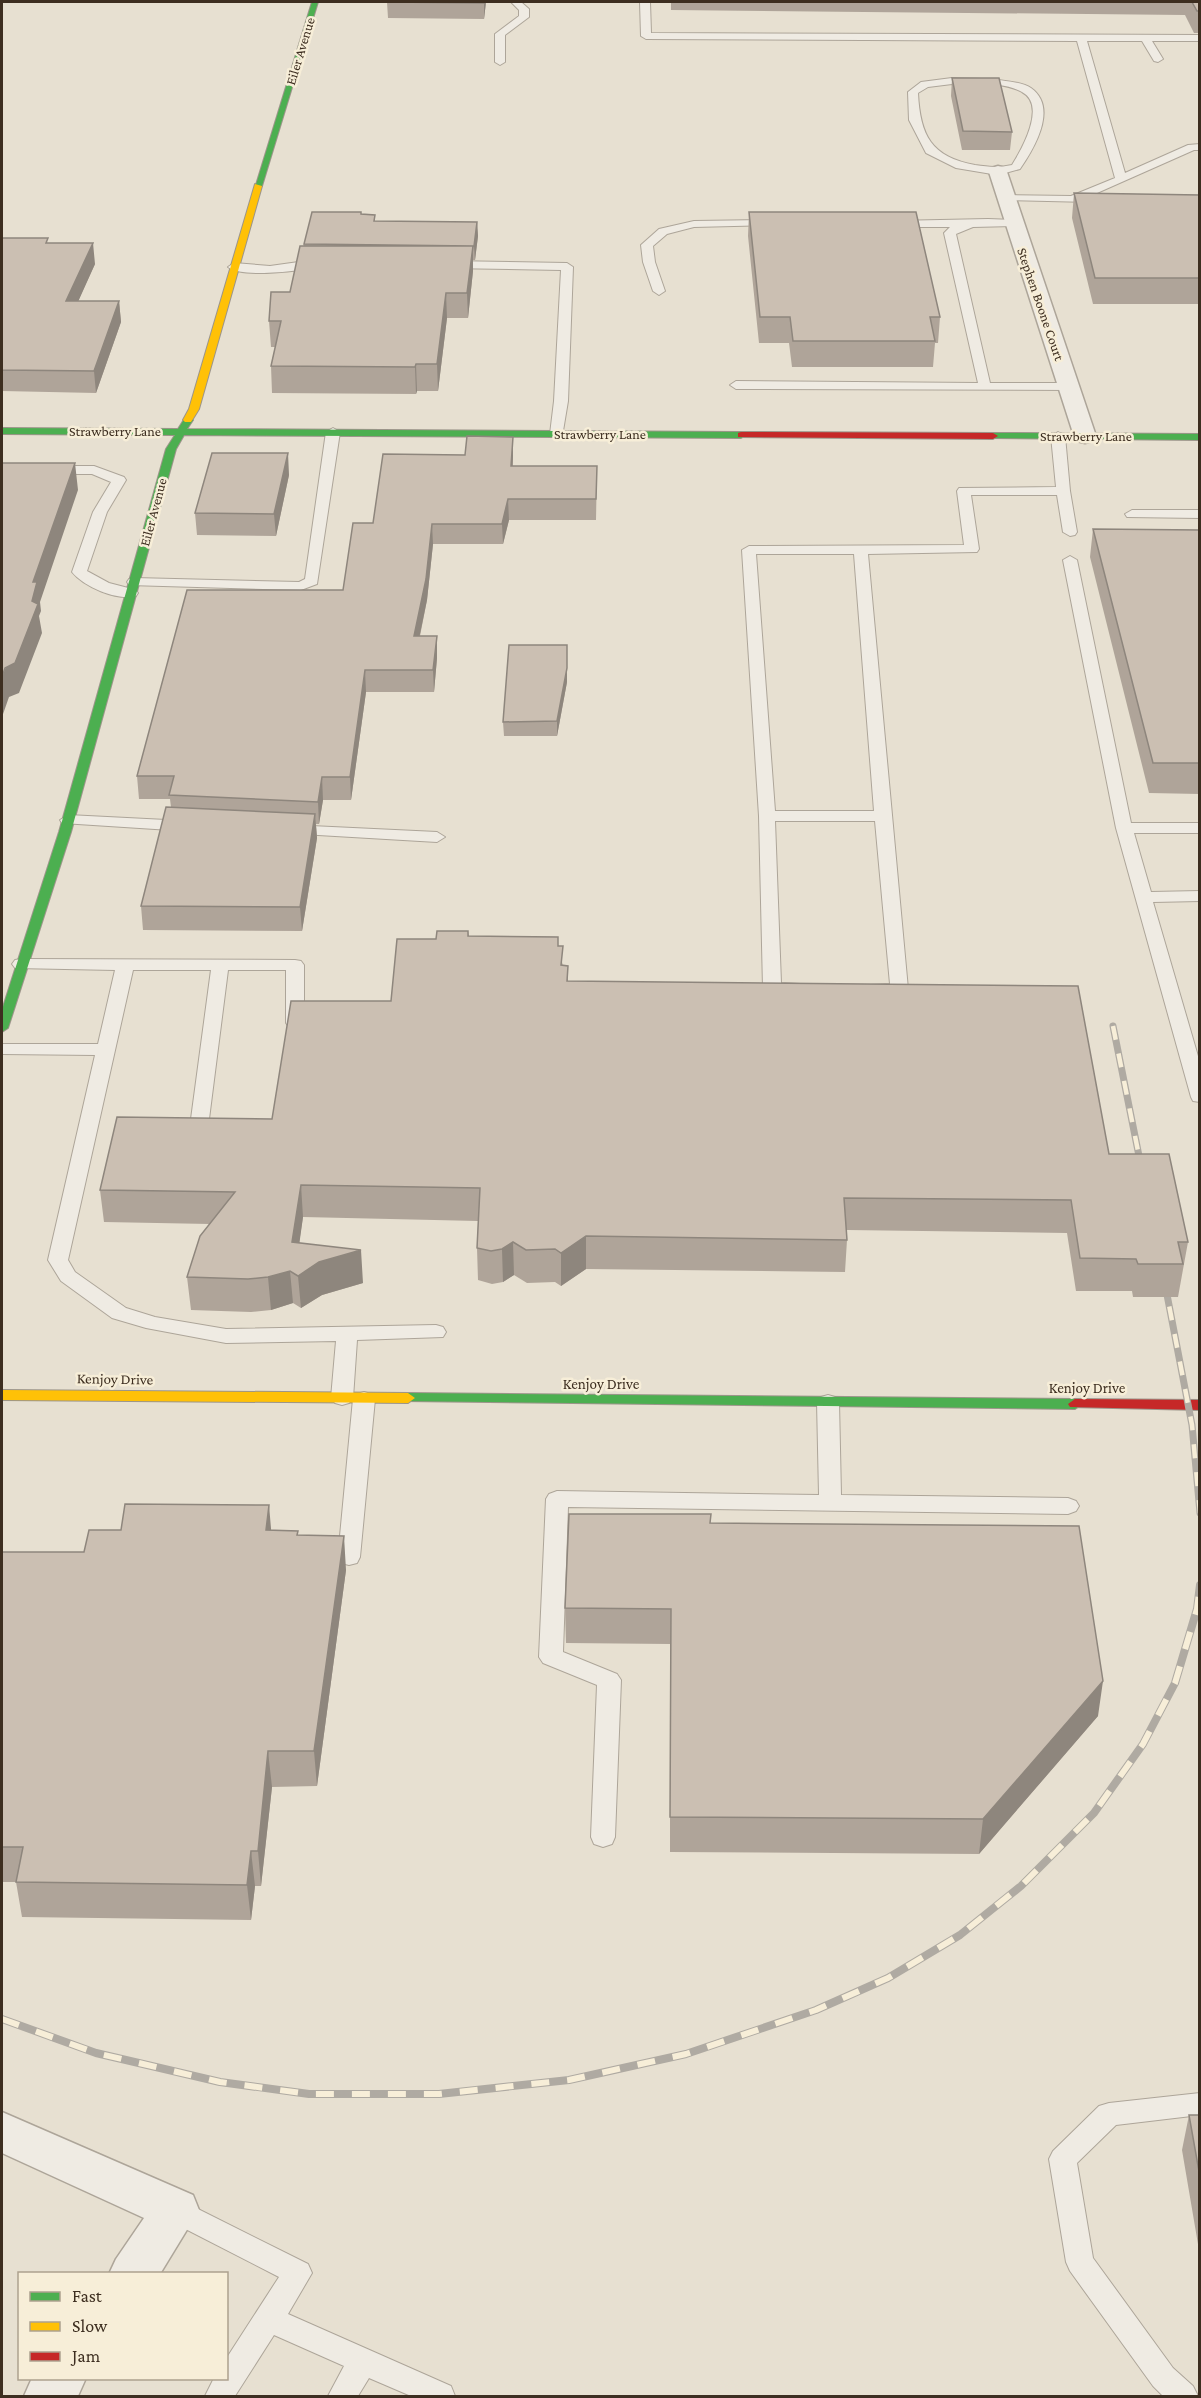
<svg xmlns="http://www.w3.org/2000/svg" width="1201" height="2398" font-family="'Crimson Pro',serif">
  <rect width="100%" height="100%" fill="#e7e0d1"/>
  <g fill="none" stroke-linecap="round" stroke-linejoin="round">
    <defs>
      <path id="lane" d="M511,2h10l8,7v8l-24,18v27l-5,3 -5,-3v-28l24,-18v-6z
        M640,2h10l1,31 549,2v6h-48l11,18 -5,3 -4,-1 -12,-20h-55l38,132 63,-28 12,-1v6h-6l-106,47 4,3 -2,2 -89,-2v-4l4,-1 66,1 44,-18 -38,-137 -431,-2 -5,-3z
        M952,78c19,1 64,0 79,10 28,20 2,62 -11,81l-22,6 -42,-7 -30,-15 -17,-33 -1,-28 13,-10zM952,84c21,1 51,-3 70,8 25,13 0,57 -10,73 -14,3 -23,2 -37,0 -44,-8 -55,-30 -57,-72l10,-6z
        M988,219l26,1 6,3 -6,3 -41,1 -17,7 34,149h79l5,1 1,3 -1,3 -338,-1 -6,-4 6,-4 242,2 -34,-150 6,-6h-57l-6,-3 6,-3z
        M773,220l4,1v4l-83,2 -27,7 -14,12 2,16 10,29 -6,4 -6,-4 -10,-29 -2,-17 18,-16 35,-8z
        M320,259l4,1v6c-19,4 -81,13 -96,1l6,-4 36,3z
        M449,261l118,2 6,4 -5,134 -6,36 -5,1 -7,-4 4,-33 7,-131 -116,-2 -2,-3z
        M333,428l7,4 -23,152 -16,6 -172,-5 -2,-3 2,-3 5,-1 165,4 6,-3 21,-147z
        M1058,432l7,4 5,55 7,41 -2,3 -5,1 -7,-4 -6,-37h-86l8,54 -2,3 -109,2 40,435 -3,4c-10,2 -24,2 -34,0l-3,-4 3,-4 19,-1 -15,-163h-100l6,162 19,1 3,4 -3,4h-34l-3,-4 -4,-172 -17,-266 7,-4 215,-1 -7,-54 2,-3 97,-1 -5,-51zM756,554h98l20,257h-99z
        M2,466h92l30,11 2,3 -19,32 -20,59 22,12 27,7 2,3 -2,3c-19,5 -52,-9 -64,-24l21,-60 18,-30 -19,-8h-90z
        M1132,510h68v8l-73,-1 -2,-3z
        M1070,556l7,4 54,263h69v10h-66l17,59 49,-1v10l-47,1 47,161v39l-7,-1 -2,-4 -75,-269 -53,-268z
        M68,815l118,6 8,5 -8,5 -124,-8 -2,-3z
        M290,825l147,7 8,5 -8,5 -153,-9 -2,-3 2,-3z
        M21,959l274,1 6,1 3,4v58l-3,4h-12l-3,-4v-53h-58l-19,149 -2,4h-14l-2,-4 20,-149h-78l-65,290 7,12 51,36 29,9 71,12 210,-4 7,2 3,5 -3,5 -86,3 -4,58 -4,5 -7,2 -7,-2 -4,-5 5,-57 -110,2 -80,-15 -34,-10 -51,-37 -13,-21 47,-205 -93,-1v-10h96l17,-74 -100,-2 -3,-4 3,-4z
        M364,1392l7,2 4,5 -15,158 -3,6 -8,2 -8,-2 -3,-6 15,-158 4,-5z
        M828,1395l7,2 4,5 2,93 227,3 8,3 3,5 -3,5 -8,3 -500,-7 -5,145 54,22 4,6 -6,157 -3,7 -9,3 -9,-3 -3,-7 6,-152 -54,-22 -4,-6 7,-158 3,-5 8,-3 262,4 -2,-93 4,-5z
        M1200,2093v22l-84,10 -39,38 16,95 80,110 20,18 5,10h-35l-10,-10 -83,-115 -4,-9 -17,-103 4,-8 46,-45 10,-3z
        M176,2198l132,66 4,9 -24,41 163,72 4,10h-44l-42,-18 -11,18h-30l16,-30 -70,-31 -39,61h-30l9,-18h12v-19l53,-82 -113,-58 -4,-9 4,-9z"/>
      <path id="street" d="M998,166l7,2 2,4 89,264 -3,5 -8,2 -8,-2 -3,-5 -85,-264 2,-4z
        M2,2112l191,83 6,15 -39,64h-51l7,-15 28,-41 -142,-65z
        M32,2378h54l-8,18h-54z"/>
      <path id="fast" d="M312,2h6l-56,184 -7,2z
        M188,417l5,3 -6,9 554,3 5,3 -5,3 -557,-3 -8,14 -105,383 -63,196 -6,4v-22l57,-178 107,-383 9,-14 -173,-1v-6l176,1 7,-11z
        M993,433l207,1v6l-210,-2v-4z
        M408,1393l667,6 7,5 -7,5 -672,-8 -2,-3 2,-3z"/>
      <path id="slow" d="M255,184l7,2 -63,223 -8,13h-6l-2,-2 6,-11z
        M2,1390l406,3 7,5 -7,5 -406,-3z"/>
      <path id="jam" d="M741,432l252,1 5,3 -5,3 -255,-2v-4z
        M1075,1399l125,1v10l-130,-3 -2,-3z"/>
    </defs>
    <!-- lane casing -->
    <use href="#lane" stroke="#ada599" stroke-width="2"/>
    <!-- street casing -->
    <use href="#street" stroke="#ada599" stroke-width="3"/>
    <!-- fast casing -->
    <use href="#fast" stroke="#9c958a" stroke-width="2"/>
    <!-- slow casing -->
    <use href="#slow" stroke="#9c958a" stroke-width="2"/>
    <!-- jam casing -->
    <use href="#jam" stroke="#9c958a" stroke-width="2"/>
    <!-- lane -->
    <use href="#lane" fill="#efebe3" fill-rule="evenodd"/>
    <!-- street -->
    <use href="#street" fill="#efebe3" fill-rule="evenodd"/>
    <!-- fast -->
    <use href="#fast" fill="#4caf50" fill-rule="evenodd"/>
    <!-- slow -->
    <use href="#slow" fill="#ffc107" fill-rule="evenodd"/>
    <!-- jam -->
    <use href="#jam" fill="#c62828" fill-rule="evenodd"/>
    <defs>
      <path id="rail-far1" d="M1113,1026l29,145
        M1164,1279l28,146 8,88"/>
      <path id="rail" d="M2,2019l94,34 124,29 89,12h130l130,-14 117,-26 130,-44 72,-32 72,-43 61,-49 73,-73 49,-69 32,-61 22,-74 3,-24"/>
    </defs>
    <!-- rail-far1 casing -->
    <use href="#rail-far1" stroke="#afaaa2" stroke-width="7"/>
    <!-- rail casing -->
    <use href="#rail" stroke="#afaaa2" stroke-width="8"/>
    <!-- rail-far1 -->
    <use href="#rail-far1" stroke="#f7eed8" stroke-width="4.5" stroke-dasharray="14" stroke-linecap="butt"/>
    <!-- rail -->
    <use href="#rail" stroke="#f7eed8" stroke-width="6" stroke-dasharray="18" stroke-linecap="butt"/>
  </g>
  <!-- wall -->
  <path fill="#afa499" d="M387,2h99l-2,17 -96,-1z
    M671,2h529v31h-6l-9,-18 -514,-5z
    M952,78l60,54 -2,18h-48l-11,-54z
    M1074,193l126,2v109h-107l-21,-86z
    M749,212l191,105 -2,26h-3l-2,24h-141l-3,-24h-30l-11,-107z
    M361,214l14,1v6l102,1 1,14 -3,24h-2v11l-5,47h-21l-9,73h-21l-1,3 -144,-1 -1,-27 4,-19h-4l-2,-26 21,-29 14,-48z
    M2,238l46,5 47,21 -17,37h41l2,21 -25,71 -94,-2z
    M513,457v9h84l-1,54h-87l-6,24h-70l-6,56 -7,36h17v22l-3,34h-68l-15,108h-28l-4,24h-3l1,14 -15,93 -159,-1 -2,-24 30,-99 -1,-8h-31l-2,-23 206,-186 30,-67z
    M289,475l-13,61 -79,-1 -2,-22z
    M1093,529l107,1v264l-51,-1 -59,-236z
    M567,682l-10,54h-53l-1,-14z
    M468,931l1,5 89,1v9l5,20h5v15l541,173 79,88 -10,55h-45l-1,-6h-56l-9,-58 -220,-3v10l-2,32 -259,-3 -25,17 -6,-4 -28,1 -13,-8 -11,7 -11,2 -14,-4 -1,-32 1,-27 -175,-4 -4,26 64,40 -41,12 -21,13 -8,-5 -22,7 -20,2 -60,-2 -4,-33 23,-53 -106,-2 -4,-32 172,-71 119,-118 45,-62z
    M710,1523l388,193 -119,138 -309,-2v-208l-104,-1 -1,-35z
    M271,1530l27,1v4l48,35 -29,216 -45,1 -11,99h-6l-4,34 -229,-3 -6,-35h-14v-330h82z
    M1189,2115h11v141l-18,-106z"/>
  <!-- shaded-wall -->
  <path fill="#8e867d" d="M484,2h2l-2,17z
    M477,222l1,14 -3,24 -1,-14z
    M93,243l2,21 -26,58 -3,-21z
    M473,246v25l-5,47 -1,-25z
    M446,293l1,25 -9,73 -1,-27z
    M119,301l2,21 -25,71 -2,-22z
    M416,364l1,27 -1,3 -1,-27z
    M513,437v20l-2,29v-20z
    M288,453l1,22 -13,61 -2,-22z
    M75,463l3,27 -38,112 1,9 -2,5 3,17 -23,60 -10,4 -7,20v-40l30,-76 1,-19z
    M508,499l1,21 -6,24 -1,-20z
    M432,524l1,20 -6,56 -12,58 -1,-22z
    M437,636v22l-3,34 -1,-22z
    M567,668v14l-10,54v-15z
    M365,670l1,22 -15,108 -1,-23z
    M322,777l1,23 -4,24 -1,-22z
    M315,814l2,24 -15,93 -2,-24z
    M301,1185l2,32 -8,58 -3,-33z
    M586,1236v33l-25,17v-33z
    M513,1242l1,33 -11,7 -1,-33z
    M361,1250l2,33 -41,12 -21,13 -3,-32 21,-14z
    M290,1271l3,32 -22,7 -3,-33z
    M269,1505l3,35 -6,-10z
    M344,1536l2,34 -29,216 -3,-35z
    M1103,1681l-5,35 -119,138 4,-35z
    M268,1751l4,36 -11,99 -3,-35z
    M251,1851l4,35 -4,34 -4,-35z"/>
  <!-- building -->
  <path fill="#cbbfb2" stroke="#8e867d" stroke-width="1.5" d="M387,2h97v1z
    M1192,2h8v9h-3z
    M952,78h47l13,54 -49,-1z
    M1074,193l126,2v83h-105z
    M312,212h49v2l14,1 -1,6 103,1 -3,24 -170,-2z
    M749,212h167l24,105h-10l5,24h-142l-3,-24h-30z
    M2,238h46l-2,5h47l-27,58h53l-25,70 -92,-1z
    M300,246h173l-6,47h-21l-9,71h-21l-1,3 -144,-1 10,-45h-12l2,-29h19z
    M467,436l46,1 -2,29h86l-1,33h-88l-6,25h-70l-6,55 -12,57h23l-4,34h-68l-15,107h-28l-4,25 -149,-7 5,-19h-37l50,-186h156l10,-67h20l10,-69 82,1z
    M212,453h76l-14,61 -79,-1z
    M2,463h73l-42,119h4l-5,19 6,3 -23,59 -10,5 -3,9z
    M1093,529l107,1v233h-47z
    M509,645h58v23l-10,53 -54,1z
    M166,807l149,7 -15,93 -159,-1z
    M437,931h31v5l90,1v9h5l-2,19 7,1 -1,15 511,5 31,168h60l19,88h-10l5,22h-45l-2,-5 -56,-1 -9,-58 -227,-2 3,42 -261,-4 -25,17 -6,-4 -29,1 -13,-8 -11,7 -11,2 -14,-3 3,-60 -179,-3 -9,57 69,8 -42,12 -21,14 -8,-5 -22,6 -20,2 -61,-2 13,-41 35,-44 -135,-2 17,-73 155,2 19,-118h100l6,-62h39z
    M125,1504l144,1 -3,25 32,1 -1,4 47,1 -30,215h-46l-10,100h-7l-4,34 -231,-3 7,-35h-21v-295h82l5,-22h32z
    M569,1514h142l-1,9 369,3 24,155 -120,138 -313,-2 1,-208 -106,-1z
    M1189,2115h11v62z"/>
  <g text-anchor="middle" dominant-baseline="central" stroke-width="5" stroke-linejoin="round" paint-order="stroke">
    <!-- far-street labels -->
    <g font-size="14" fill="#3d2e20" stroke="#f7eed8">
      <text transform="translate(300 51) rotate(-73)">Eiler Avenue</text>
      <text transform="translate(1041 304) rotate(71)">Stephen Boone Court</text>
      <text x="115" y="431">Strawberry Lane</text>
      <text x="600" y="434">Strawberry Lane</text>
      <text x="1086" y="436">Strawberry Lane</text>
      <text transform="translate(153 512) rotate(-75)">Eiler Avenue</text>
    </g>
    <!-- street labels -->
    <g font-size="15" fill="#3d2e20" stroke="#f7eed8">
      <text transform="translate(115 1379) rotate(1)">Kenjoy Drive</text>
      <text x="601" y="1384">Kenjoy Drive</text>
      <text x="1087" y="1388">Kenjoy Drive</text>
    </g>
  </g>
  <!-- border -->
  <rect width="1201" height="2398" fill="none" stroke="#3d2e20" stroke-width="6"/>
  <!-- legend -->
  <rect x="18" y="2272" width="210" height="108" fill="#f7eed8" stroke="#ada18e" stroke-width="1.5"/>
  <rect x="30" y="2292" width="30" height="9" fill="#4caf50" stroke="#ada18e" stroke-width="1.5"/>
  <text x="72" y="2302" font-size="18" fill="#3d2e20">Fast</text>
  <rect x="30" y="2322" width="30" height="9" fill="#ffc107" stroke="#ada18e" stroke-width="1.5"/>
  <text x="72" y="2332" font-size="18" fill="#3d2e20">Slow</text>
  <rect x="30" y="2352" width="30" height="9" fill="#c62828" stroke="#ada18e" stroke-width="1.5"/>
  <text x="72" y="2362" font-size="18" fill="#3d2e20">Jam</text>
</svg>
